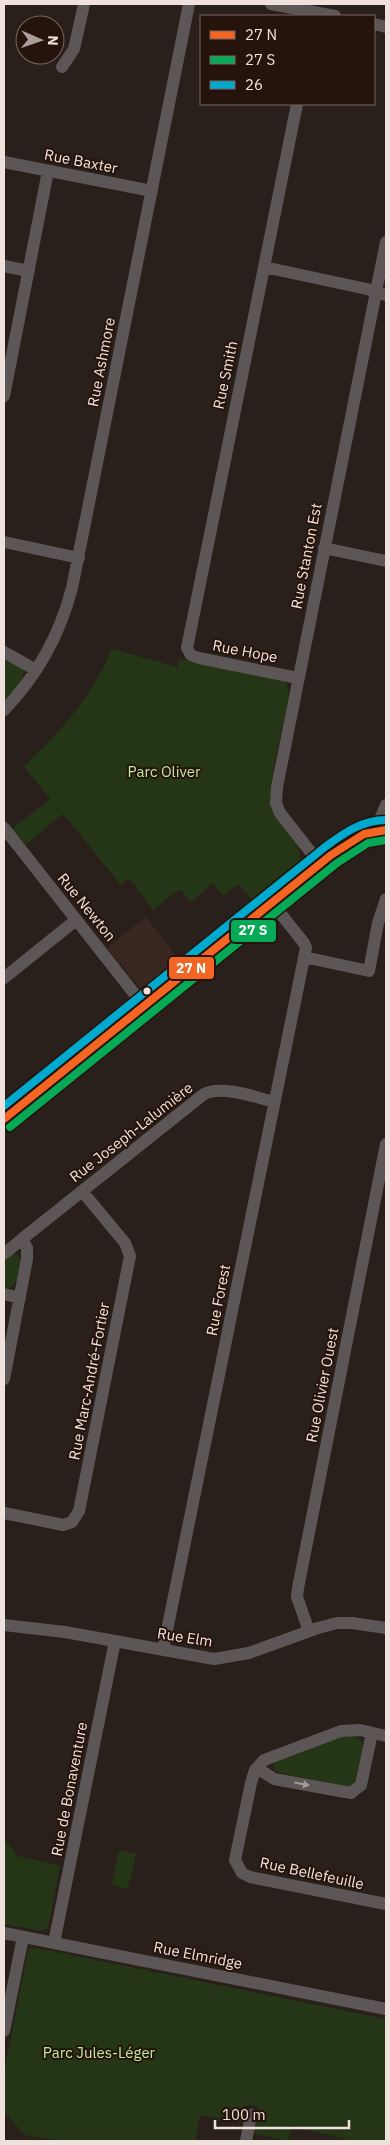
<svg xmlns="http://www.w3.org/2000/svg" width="390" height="2145" font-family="'IBM Plex Sans',sans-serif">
  <rect width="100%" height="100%" fill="#2a201b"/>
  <!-- commercial -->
  <path fill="#392822" d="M146,917l35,46 -35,28 -5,-2 -34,-41z"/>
  <!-- green -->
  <path fill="#253616" d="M112,649l65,18 2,-8 102,20 6,5 2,12c-3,15 -20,85 -17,94 6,22 35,56 27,78l-44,36 -16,-20 -16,12 -10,-13 -22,19 -10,-12 -4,1 -24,19 -24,-32 -8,7 -58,-71 -38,31 -13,-16 38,-30 -26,-33c37,-34 68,-70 88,-117z
    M4,657l19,12c3,14 -11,23 -19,32z
    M13,1254l5,1 3,5 -4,20 -6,8 -7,-1v-25z
    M342,1736h14l7,7 -6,36 -5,9 -76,-16 -3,-7 3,-4z
    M4,1839l14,17 42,10 -11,58 -3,5 -6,2 -36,-7z
    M119,1850l17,4 -8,35 -16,-4z
    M32,1947l354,72v122h-39v-2l-56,-13 -3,15 -35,-8 7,-20 -2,-6 -8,-3 -7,3 -2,15 -41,-7 -5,26h-132l-38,-6 -21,-23v-40l24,-121z"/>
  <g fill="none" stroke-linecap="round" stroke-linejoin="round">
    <!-- minor -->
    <path stroke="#5c5756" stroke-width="12" d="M271,4l64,12
      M374,24l12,3
      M62,67l12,-18 10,-45
      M297,104l-110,544 4,7 8,3 99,20
      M4,162l148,29
      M4,266l25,5
      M264,267l103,22 19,6
      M4,396l44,-225
      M4,542l75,16
      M324,548l62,13
      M4,652l32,18
      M4,710c33,-34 56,-76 68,-122l117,-584
      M4,828l140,178
      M379,830l1,-11 6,-14
      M320,864l-40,-51 -4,-10 1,-16 109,-545
      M304,957l65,14 9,-48 8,-24
      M4,978l72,-58
      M4,1119l327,-264c17,-12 34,-27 55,-25
      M4,1254l18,-15
      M4,1294l16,4
      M4,1379l23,-120v-11l-5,-9 182,-145c17,-9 52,3 70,8
      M4,1513l59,12 9,-3 7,-11 51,-255 -5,-13 -43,-52
      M4,1625l61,7 149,27 35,-6 69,-25 19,-5h15l34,5
      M309,1631l-12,-34 1,-9 88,-444
      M163,1650l143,-702 -2,-5 -32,-40
      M386,1736l-26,-6 -19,1 -77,29 -9,10 -4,13 -16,77 7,13 8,4 136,27
      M257,1768l17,11 77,14 10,-8 11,-52
      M4,1933l382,76
      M54,1943l61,-302
      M4,2031l19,-94
      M246,2141l5,-26"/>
    <defs>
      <path id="bus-1" d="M4,1119l327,-264 33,-21 22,-4"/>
      <path id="bus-2" d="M10,1127l327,-264 31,-20 18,-3"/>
      <path id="bus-3" d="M4,1106l321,-259c19,-14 37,-27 61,-27"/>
    </defs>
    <!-- bus-1 casing -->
    <use href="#bus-1" stroke="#26140c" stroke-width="11"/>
    <!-- bus-2 casing -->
    <use href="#bus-2" stroke="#26140c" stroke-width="11"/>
    <!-- bus-3 casing -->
    <use href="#bus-3" stroke="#26140c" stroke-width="11"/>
    <!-- bus-1 -->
    <use href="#bus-1" stroke="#f26522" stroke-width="8"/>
    <!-- bus-2 -->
    <use href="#bus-2" stroke="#06aa56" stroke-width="8"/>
    <!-- bus-3 -->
    <use href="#bus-3" stroke="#00a9ce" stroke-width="8"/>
  </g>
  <!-- one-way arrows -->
  <defs><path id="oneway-solid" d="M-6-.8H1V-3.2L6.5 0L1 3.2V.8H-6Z" transform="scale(1.25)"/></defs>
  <use fill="#a69c99" href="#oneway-solid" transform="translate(302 1784) rotate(11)"/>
  <!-- markers -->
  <circle fill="#efe2dc" stroke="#26140c" stroke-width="2" cx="147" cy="991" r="4.5"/>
  <g text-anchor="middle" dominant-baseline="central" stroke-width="4" stroke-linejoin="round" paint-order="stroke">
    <!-- street labels -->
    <g font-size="15" fill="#efe2dc" stroke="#26140c">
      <text transform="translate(81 161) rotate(11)">Rue Baxter</text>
      <text transform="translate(101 362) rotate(-79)">Rue Ashmore</text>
      <text transform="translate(225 375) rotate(-78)">Rue Smith</text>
      <text transform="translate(306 556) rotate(-79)">Rue Stanton Est</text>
      <text transform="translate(245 651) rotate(11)">Rue Hope</text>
      <text transform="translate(87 907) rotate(51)">Rue Newton</text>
      <text transform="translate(131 1132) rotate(-38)">Rue Joseph-Lalumière</text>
      <text transform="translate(218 1300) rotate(-79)">Rue Forest</text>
      <text transform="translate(89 1381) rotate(-79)">Rue Marc-André-Fortier</text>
      <text transform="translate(322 1385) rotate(-79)">Rue Olivier Ouest</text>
      <text transform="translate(185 1637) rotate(9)">Rue Elm</text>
      <text transform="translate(69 1789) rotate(-79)">Rue de Bonaventure</text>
      <text transform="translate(312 1873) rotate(12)">Rue Bellefeuille</text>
      <text transform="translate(198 1955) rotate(11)">Rue Elmridge</text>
    </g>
    <!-- park labels -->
    <g font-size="15" fill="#baec9d" stroke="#26140c">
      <text x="164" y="771">Parc Oliver</text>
      <text x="99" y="2052">Parc Jules-Léger</text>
    </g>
  </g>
  <g stroke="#26140c" stroke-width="2">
    <rect x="230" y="919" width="47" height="24" rx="5" fill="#06aa56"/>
    <rect x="168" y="956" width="47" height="24" rx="5" fill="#f26522"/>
  </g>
  <g font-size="14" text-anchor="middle" font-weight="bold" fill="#fff">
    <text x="253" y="935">27 S</text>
    <text x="191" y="973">27 N</text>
  </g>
  <!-- border -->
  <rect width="390" height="2145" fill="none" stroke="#efe2dc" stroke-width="10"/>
  <!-- legend -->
  <rect x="200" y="15" width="175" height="90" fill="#26140c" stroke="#76665f"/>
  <rect x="210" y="31" width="25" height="8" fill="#f26522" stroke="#76665f"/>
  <text x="245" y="40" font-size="15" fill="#efe2dc">27 N</text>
  <rect x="210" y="56" width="25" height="8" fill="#06aa56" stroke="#76665f"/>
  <text x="245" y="65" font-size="15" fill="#efe2dc">27 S</text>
  <rect x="210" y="81" width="25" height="8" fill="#00a9ce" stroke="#76665f"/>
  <text x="245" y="90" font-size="15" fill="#efe2dc">26</text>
  <!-- north arrow -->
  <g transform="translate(40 40) rotate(92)"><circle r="24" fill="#26140c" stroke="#76665f"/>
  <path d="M0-4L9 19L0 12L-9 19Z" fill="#aa9e98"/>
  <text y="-8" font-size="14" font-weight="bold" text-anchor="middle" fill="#efe2dc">N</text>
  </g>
  <!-- scale -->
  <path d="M215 2120v8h134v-8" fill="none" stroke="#efe2dc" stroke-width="2.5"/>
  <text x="222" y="2120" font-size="15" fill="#efe2dc" stroke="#26140c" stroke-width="4" paint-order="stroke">100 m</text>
</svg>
